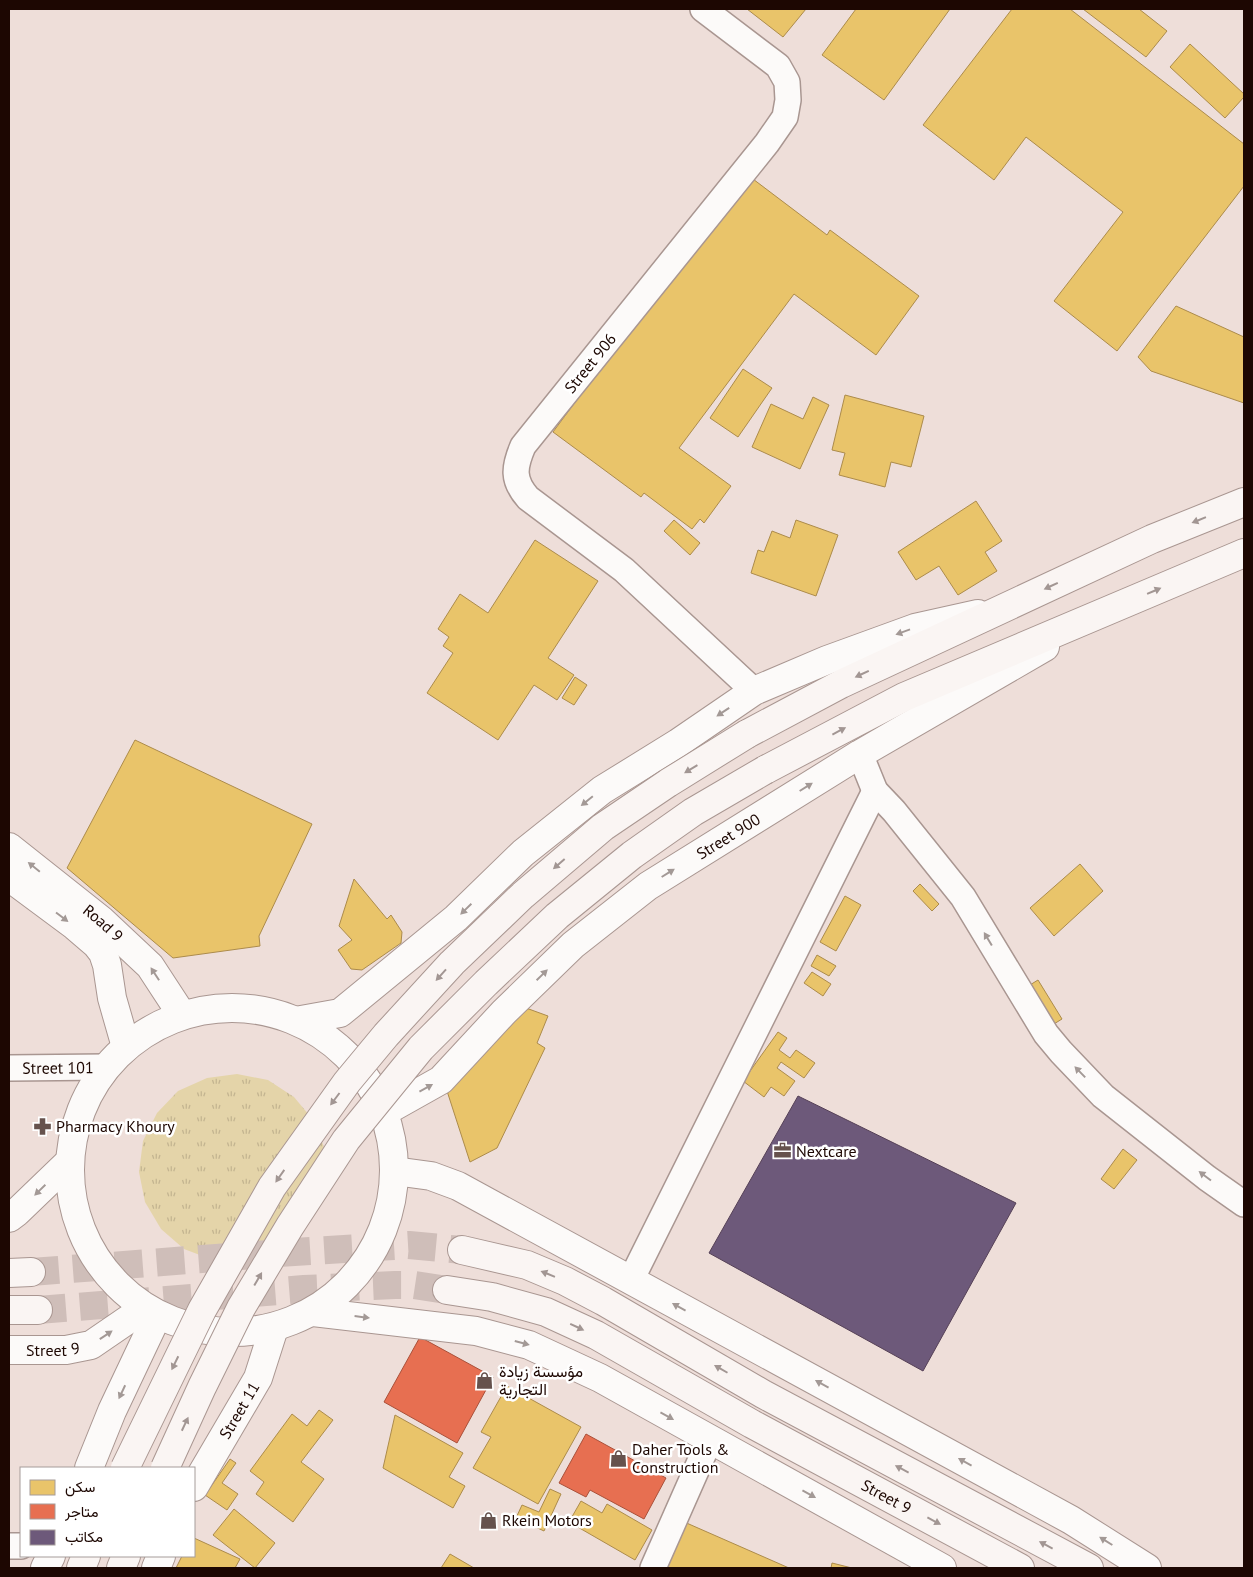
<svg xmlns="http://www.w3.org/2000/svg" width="1253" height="1577" font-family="'PT Sans',Vazirmatn,sans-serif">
  <defs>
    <pattern id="grass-tufts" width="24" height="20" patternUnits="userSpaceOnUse" patternTransform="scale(1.25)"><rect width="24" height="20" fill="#e4d4a9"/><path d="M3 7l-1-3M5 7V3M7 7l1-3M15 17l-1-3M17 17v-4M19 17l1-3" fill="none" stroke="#c3b490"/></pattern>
  </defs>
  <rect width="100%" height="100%" fill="#eeded9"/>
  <!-- grass -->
  <path fill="url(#grass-tufts)" d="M237,1074l31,6 26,17 20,24 11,29 -52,103 -30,9 -30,-2 -29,-11 -23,-20 -16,-27 -6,-30 4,-31 14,-28 21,-22 29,-13z"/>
  <!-- homes -->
  <path fill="#e9c46a" stroke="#ac8b4b" d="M747,9h59l-23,28z
    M856,9h94l-66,91 -62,-45z
    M1012,9h58l174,135v42l-127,165 -63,-50 69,-89 -97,-75 -32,43 -71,-55z
    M1083,9h56l28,22 -21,26z
    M1190,44l54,50v3l-19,21 -55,-51z
    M745,173l82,62 3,-5 89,66 -43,59 -82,-61 -115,154 52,38 -27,37 -4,-4 -8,10 -48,-36 -3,4 -88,-65z
    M1176,306l68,31v66l-93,-32 -13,-14z
    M743,369l29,19 -34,49 -28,-19z
    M845,395l79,21 -13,51 -20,-5 -6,25 -46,-12 6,-22 -13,-3z
    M813,397l16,8 -29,64 -48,-22 19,-43 32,15z
    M976,501l26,40 -17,11 12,19 -39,24 -19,-29 -23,14 -18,-28z
    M674,520l26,23 -10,12 -26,-24z
    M796,520l42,15 -22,61 -65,-23 7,-23 6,2 8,-21 18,7z
    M535,540l63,41 -50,77 26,17 -17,25 -23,-15 -36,55 -71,-47 26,-40 -10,-7 6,-9 -11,-8 22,-35 28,19z
    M575,677l12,8 -13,20 -12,-7z
    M135,740l177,84 -53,112 1,10 -87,12 -106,-90z
    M1080,864l23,27 -49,45 -24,-28z
    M354,879l33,40 4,-4 11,17 -1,11 -39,27 -11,-1 -13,-19 14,-10 -13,-14z
    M920,884l19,20 -7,7 -19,-20z
    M845,896l16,9 -25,46 -16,-9z
    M817,955l19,11 -7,10 -18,-10z
    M812,972l19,12 -8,12 -19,-13z
    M1038,980l24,39 -13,8 -24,-39z
    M526,1008l22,8 -11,27 8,5 -48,100 -27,14 -23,-71z
    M778,1032l9,6 -8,12 11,8 6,-8 19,13 -11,15 -23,-16 -4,6 18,13 -11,15 -13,-9 -7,10 -21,-16z
    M1123,1149l14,11 -23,29 -13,-10z
    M507,1386l74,41 -43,77 -65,-36 18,-31 -10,-5z
    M319,1410l14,10 -32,42 23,17 -31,43 -37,-28 8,-12 -14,-11 42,-57 15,12z
    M395,1415l68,38 -14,24 16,9 -12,22 -70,-40z
    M230,1459l6,4 -14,20 16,11 -11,16 -22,-15z
    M550,1489l11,5 -17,37 -28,-13 6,-13 17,7z
    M581,1501l21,12 5,-9 45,26 -17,30 -66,-38z
    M234,1509l41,34 -20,25 -42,-33z
    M682,1521l107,47h-128z
    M194,1538l46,21 -5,9h-59l6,-12h12z
    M450,1554l24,14h-33z
    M832,1563l20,5h-21z"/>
  <!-- shops -->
  <path fill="#e76f51" stroke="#aa5039" d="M420,1337l73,40 -36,66 -73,-41z
    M586,1434l80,44 -22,41 -54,-29 -4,7 -27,-14z"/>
  <!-- offices -->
  <path fill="#6d597a" stroke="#554056" d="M798,1096l218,107 -93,168 -214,-118z"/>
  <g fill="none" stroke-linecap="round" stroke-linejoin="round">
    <!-- secondary-tunnel -->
    <path stroke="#cfbeb9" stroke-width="28" stroke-dasharray="28 14" stroke-linecap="butt" d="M31,1272l263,-20 115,-7 53,5
      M38,1310l266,-21 91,-4h19l33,5"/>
    <defs>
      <g id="minor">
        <path d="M703,9l75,57 9,16 1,18 -3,17 -18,26 -244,303c-9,21 -11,34 5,52l96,72 130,121"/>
        <path d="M860,754l15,37 19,20 69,86 83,137 15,18 42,44 104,82 37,26"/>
        <path id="s1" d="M9,1068l97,-1"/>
        <path d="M631,1280l244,-489"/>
        <path d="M9,1546h12"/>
        <path d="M653,1568l57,-129"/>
      </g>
      <g id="tertiary">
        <path id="s2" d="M9,847l92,73 49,46 32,49"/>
        <path d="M9,877l66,49 21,18 7,9 4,12 5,33 14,49"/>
        <circle cx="232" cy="1170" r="162"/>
        <path d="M301,1020l39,-7 116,-95 67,-65 79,-63 76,-47 76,-52 73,-31 88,-32 63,-14"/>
        <path id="s3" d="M384,1112l57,-32 63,-68 69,-67 75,-59 212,-132 185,-107"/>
        <path d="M394,1171l37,5 27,10 613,334 76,48"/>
        <path d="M9,1218l8,-6 53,-51"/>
        <path d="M313,1312l163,19 53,14 71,33 342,190"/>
        <path id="s4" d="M9,1350h57l25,-5 54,-37"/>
        <path d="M89,1468l23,-57 45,-95"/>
        <path id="s5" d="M194,1487l64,-109 16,-50"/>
        <path d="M45,1568l6,-12"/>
        <path d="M156,1568l5,-12"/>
      </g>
      <g id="secondary">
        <path d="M747,734l94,-50 311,-145 92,-37"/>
        <path d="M765,770l139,-73 340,-144"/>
        <path d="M462,1250l65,15 38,16 38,20 160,93 326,174"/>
        <path d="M9,1273l22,-1"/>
        <path id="s6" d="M447,1290l45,7 54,15 50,23 156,89 268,144"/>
        <path d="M9,1310h29"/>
        <path d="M81,1568l5,-12"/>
        <path d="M121,1568l5,-12"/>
      </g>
    </defs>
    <!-- minor casing -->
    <use href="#minor" stroke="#a99691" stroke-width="28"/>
    <!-- tertiary casing -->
    <use href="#tertiary" stroke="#a99691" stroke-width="30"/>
    <!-- secondary casing -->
    <use href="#secondary" stroke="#a99691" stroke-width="30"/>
    <!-- minor -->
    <use href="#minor" stroke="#fcfaf9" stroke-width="25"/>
    <!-- tertiary -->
    <use href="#tertiary" stroke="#fcfaf9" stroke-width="28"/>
    <!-- secondary -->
    <use href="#secondary" stroke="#faf5f3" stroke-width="28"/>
    <defs>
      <path id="secondary-bridge" d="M125,1468l77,-158 70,-123 75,-105 39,-47 66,-72 71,-68 80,-68 65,-44 79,-49
        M165,1468l37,-81 39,-79 49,-82 56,-86 75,-92 65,-65 71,-67 75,-61 61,-43 72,-42"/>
    </defs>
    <!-- secondary-bridge casing -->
    <use href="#secondary-bridge" stroke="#a99691" stroke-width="30" stroke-linecap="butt"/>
    <!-- secondary-bridge -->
    <use href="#secondary-bridge" stroke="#faf5f3" stroke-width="28"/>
  </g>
  <!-- one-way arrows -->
  <defs><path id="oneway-solid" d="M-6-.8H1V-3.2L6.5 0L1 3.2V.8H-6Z" transform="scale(1.25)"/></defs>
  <g fill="#a29693">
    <use href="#oneway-solid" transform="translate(1199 520) rotate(158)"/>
    <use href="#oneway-solid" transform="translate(1051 586) rotate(155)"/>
    <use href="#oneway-solid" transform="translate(1154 591) rotate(-23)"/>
    <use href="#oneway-solid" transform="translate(862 674) rotate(155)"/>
    <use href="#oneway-solid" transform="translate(839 731) rotate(-28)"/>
    <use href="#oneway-solid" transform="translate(691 769) rotate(149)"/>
    <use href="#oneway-solid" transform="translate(559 864) rotate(139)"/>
    <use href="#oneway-solid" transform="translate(441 975) rotate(132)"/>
    <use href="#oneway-solid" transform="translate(335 1099) rotate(127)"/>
    <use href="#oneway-solid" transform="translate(280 1176) rotate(125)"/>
    <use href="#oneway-solid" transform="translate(548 1274) rotate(-158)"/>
    <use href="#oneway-solid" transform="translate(258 1279) rotate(-60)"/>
    <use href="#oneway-solid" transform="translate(577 1327) rotate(25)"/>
    <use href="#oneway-solid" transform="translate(175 1363) rotate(116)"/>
    <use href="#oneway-solid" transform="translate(721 1369) rotate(-150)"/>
    <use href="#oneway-solid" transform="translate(185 1424) rotate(-65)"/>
    <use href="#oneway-solid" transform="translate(902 1469) rotate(-152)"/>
    <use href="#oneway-solid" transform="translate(934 1521) rotate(28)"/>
    <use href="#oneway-solid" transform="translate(1046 1545) rotate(-152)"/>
  </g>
  <g fill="#a39996">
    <use href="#oneway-solid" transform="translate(903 632) rotate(160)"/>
    <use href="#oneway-solid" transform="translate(723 712) rotate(146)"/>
    <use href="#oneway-solid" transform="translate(806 787) rotate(-32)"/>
    <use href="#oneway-solid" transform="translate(587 801) rotate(141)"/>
    <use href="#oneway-solid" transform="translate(34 867) rotate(-141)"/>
    <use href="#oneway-solid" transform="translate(668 873) rotate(-32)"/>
    <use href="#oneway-solid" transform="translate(466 909) rotate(136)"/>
    <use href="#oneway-solid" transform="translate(62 917) rotate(37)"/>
    <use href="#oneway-solid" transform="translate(988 939) rotate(-121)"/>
    <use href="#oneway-solid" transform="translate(155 974) rotate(-123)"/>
    <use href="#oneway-solid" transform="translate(542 975) rotate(-44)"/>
    <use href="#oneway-solid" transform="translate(1080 1072) rotate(-134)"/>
    <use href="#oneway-solid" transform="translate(426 1088) rotate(-29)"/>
    <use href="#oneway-solid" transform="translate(1205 1176) rotate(-143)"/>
    <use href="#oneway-solid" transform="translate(40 1190) rotate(136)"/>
    <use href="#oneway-solid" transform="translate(679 1307) rotate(-151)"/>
    <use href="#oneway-solid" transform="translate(362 1317) rotate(7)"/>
    <use href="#oneway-solid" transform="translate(106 1335) rotate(-34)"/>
    <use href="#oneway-solid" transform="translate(522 1343) rotate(15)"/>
    <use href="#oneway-solid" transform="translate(822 1384) rotate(-151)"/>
    <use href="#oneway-solid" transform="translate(122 1392) rotate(115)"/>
    <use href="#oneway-solid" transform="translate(667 1416) rotate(29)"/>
    <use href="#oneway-solid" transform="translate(965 1462) rotate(-151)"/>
    <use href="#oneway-solid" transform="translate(809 1494) rotate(29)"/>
    <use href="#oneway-solid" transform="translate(1106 1541) rotate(-148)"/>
  </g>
  <!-- icons -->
  <defs>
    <symbol id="pharmacy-bare" viewBox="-9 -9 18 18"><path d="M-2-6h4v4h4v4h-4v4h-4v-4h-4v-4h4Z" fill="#66524d" stroke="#fff" stroke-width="2.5" paint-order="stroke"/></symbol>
    <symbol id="office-bare" viewBox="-9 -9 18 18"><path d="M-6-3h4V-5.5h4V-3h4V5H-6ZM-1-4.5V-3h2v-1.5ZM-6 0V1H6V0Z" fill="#66524d" stroke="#fff" stroke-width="2.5" paint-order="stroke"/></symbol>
    <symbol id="shop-bare" viewBox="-9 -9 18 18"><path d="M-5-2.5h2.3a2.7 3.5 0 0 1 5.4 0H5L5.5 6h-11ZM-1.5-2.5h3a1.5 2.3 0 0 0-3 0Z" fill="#66524d" stroke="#fff" stroke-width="2.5" paint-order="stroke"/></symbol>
  </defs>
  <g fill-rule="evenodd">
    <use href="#pharmacy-bare" x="30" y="1114" width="25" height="25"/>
    <use href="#office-bare" x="770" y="1138" width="25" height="25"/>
    <use href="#shop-bare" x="472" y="1368" width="25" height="25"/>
    <use href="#shop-bare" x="606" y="1446" width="25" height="25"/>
    <use href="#shop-bare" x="476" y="1508" width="25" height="25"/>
  </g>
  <g text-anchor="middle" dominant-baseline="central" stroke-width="5" stroke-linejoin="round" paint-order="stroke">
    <!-- street labels -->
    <g font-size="16" fill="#1d0702" stroke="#fff">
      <text transform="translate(590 363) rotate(-51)">Street 906</text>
      <text stroke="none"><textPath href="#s3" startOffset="444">Street 900</textPath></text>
      <text stroke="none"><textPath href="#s2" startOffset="121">Road 9</textPath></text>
      <text stroke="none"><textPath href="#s1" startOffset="49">Street 101</textPath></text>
      <text stroke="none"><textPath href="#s4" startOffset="44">Street 9</textPath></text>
      <text stroke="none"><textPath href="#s5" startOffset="89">Street 11</textPath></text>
      <text stroke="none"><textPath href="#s6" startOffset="489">Street 9</textPath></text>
    </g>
    <!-- poi labels -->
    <g font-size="16" fill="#1d0702" stroke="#fff" text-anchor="start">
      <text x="56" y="1126">Pharmacy Khoury</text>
      <text x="796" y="1151">Nextcare</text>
      <text x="499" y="1371">مؤسسة زيادة<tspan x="499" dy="18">التجارية</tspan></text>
      <text x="632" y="1449">Daher Tools &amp;<tspan x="632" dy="18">Construction</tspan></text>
      <text x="502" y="1520">Rkein Motors</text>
    </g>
  </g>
  <!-- border -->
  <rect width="1253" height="1577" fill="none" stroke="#1d0702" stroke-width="20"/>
  <!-- legend -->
  <rect x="20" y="1467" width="175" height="90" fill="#ffffff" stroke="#a59c9a"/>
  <rect x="30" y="1480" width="25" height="15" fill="#e9c46a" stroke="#a59c9a"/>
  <text x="65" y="1492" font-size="15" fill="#1d0702">سكن</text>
  <rect x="30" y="1504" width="25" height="15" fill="#e76f51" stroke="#a59c9a"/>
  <text x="65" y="1517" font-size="15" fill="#1d0702">متاجر</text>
  <rect x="30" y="1530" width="25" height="15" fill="#6d597a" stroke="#a59c9a"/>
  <text x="65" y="1542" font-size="15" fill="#1d0702">مكاتب</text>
</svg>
